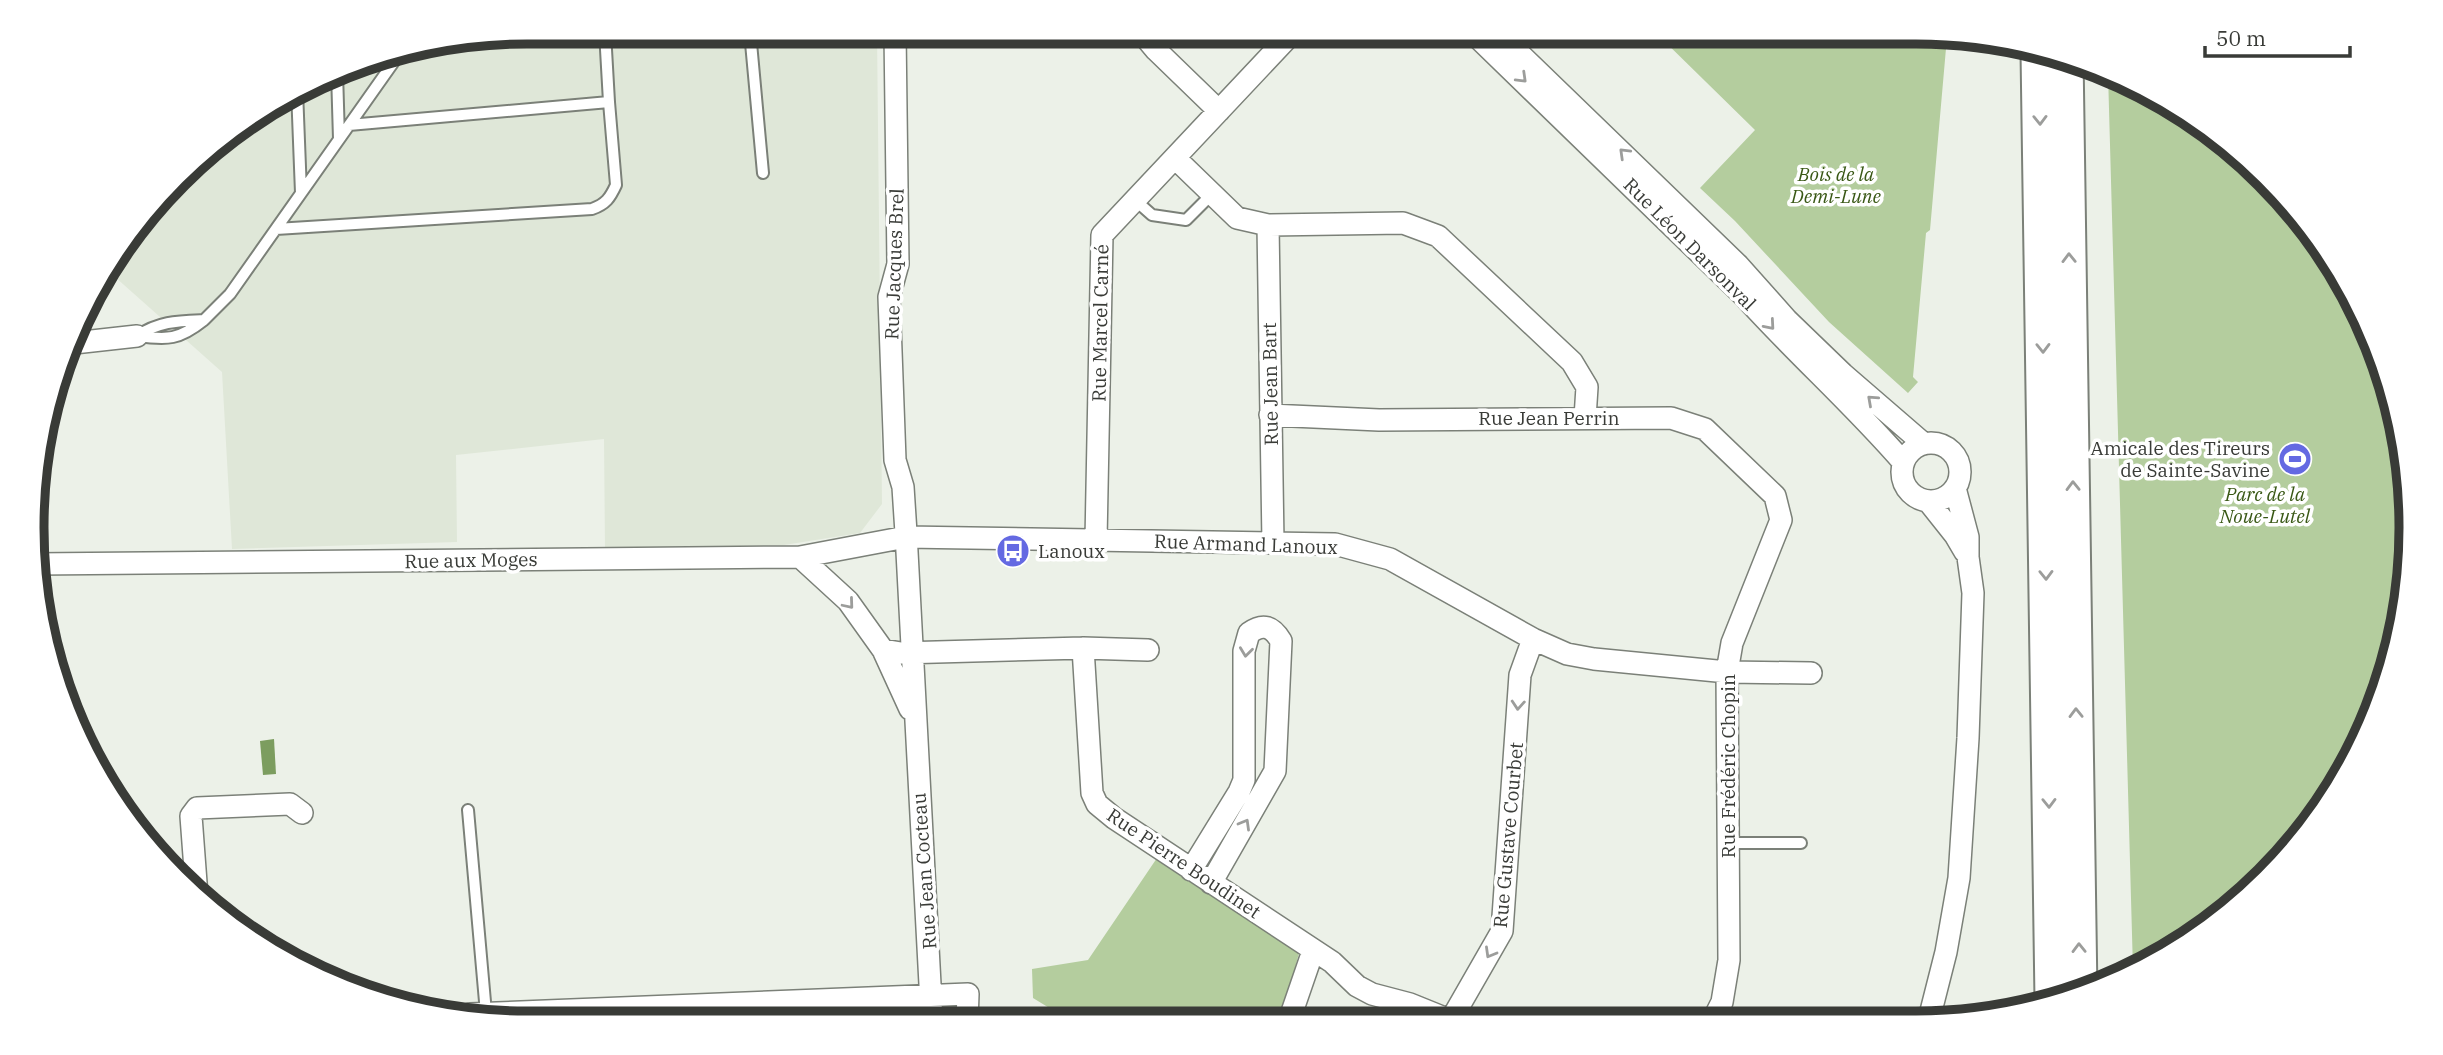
<svg xmlns="http://www.w3.org/2000/svg" width="2443" height="1055" font-family="'IBM Plex Serif',serif">
  <rect width="100%" height="100%" fill="#ecf1e8"/>
  <!-- built -->
  <path fill="#dfe7d8" d="M528,32h349l5,472 -22,29 -76,12 -179,4 -1,-110 -148,16 1,87 -225,7 -10,-177 -116,-103 95,-115 79,-56 88,-40z"/>
  <!-- green -->
  <path fill="#b4cd9e" d="M1655,32h261l31,5 -17,193 -4,3 -13,144 5,5 -10,11 -79,-71 -94,-101 -35,-33 55,-58z
    M2108,73l56,25 79,57 66,71 52,82 34,92 15,95 -3,98 -22,94 -57,116 -110,118 -85,49z
    M1157,858l142,95 -18,68 -228,1 -2,-13 -18,-11 -1,-29 56,-9z"/>
  <!-- water -->
  <path fill="#7c9d5f" d="M274,739l2,35 -13,1 -3,-34z"/>
  <g fill="none" stroke-linecap="round" stroke-linejoin="round">
    <defs>
      <path id="service" d="M605,32l4,70
        M750,32l13,141
        M337,72l2,67
        M297,90l4,103
        M1135,200l17,15 34,5 26,-26
        M276,229l316,-20c14,-5 18,-11 24,-24l-7,-83 -260,23
        M204,320l26,-26 170,-241
        M204,320c-25,20 -36,20 -67,16 22,-15 41,-15 67,-16z
        M468,810l18,203
        M1729,843h72"/>
      <path id="minor" d="M895,32l3,232 -9,33 6,163 8,27 3,46 26,489
        M1141,32l15,18 63,61
        M1472,32l272,264c51,57 109,108 159,166
        M1497,32l241,233 49,55 56,54 81,70
        M1175,158l62,60 31,7 135,-2 35,13 134,126 15,25 -2,31
        M1268,225l5,318
        M74,343l63,-7
        M1270,415l109,5 292,-2 34,11 70,67 6,24 -49,123 -5,29 2,288 -7,42 -9,18
        M1902 472a29 29 0 1 1 58 0a29 29 0 1 1-58 0Z
        M1928,501l27,34 10,17
        M1096,540l6,-305 191,-203
        M800,557l48,44 35,49 27,59
        M35,564l765,-7 106,-20 429,7 55,15 143,80 34,15 27,5 133,13 84,1
        M1083,648l9,145 5,11 17,14 218,144 25,24 15,8 38,10 42,17
        M883,650l18,3 182,-5 65,2
        M1191,870l48,-78 5,-12v-129l5,-18c14,-10 23,-7 32,8l-6,130 -64,112
        M197,896l-6,-80 6,-8 93,-4 12,9
        M470,1014l498,-20 -1,28
        M1929,1019l17,-67 13,-74 9,-140 5,-145 -5,-36v-20l-13,-49
        M1451,1020l51,-89 18,-256 13,-36
        M1291,1021v-6l22,-64"/>
      <path id="trunk" d="M2038,52l14,948
        M2066,56l14,937"/>
    </defs>
    <!-- service casing -->
    <use href="#service" stroke="#7b8078" stroke-width="14"/>
    <!-- minor casing -->
    <use href="#minor" stroke="#7b8078" stroke-width="24"/>
    <!-- trunk casing -->
    <use href="#trunk" stroke="#7b8078" stroke-width="37"/>
    <!-- service -->
    <use href="#service" stroke="#fff" stroke-width="10"/>
    <!-- minor -->
    <use href="#minor" stroke="#fff" stroke-width="21"/>
    <!-- trunk -->
    <use href="#trunk" stroke="#fff" stroke-width="33"/>
  </g>
  <!-- one-way arrows -->
  <defs><path id="oneway-chevron" d="M-2-3.5L2.5 0L-2 3.5" fill="none" stroke-width="1.6" stroke-linecap="round" stroke-linejoin="round" transform="scale(1.75)"/></defs>
  <g stroke="#9c9d9b">
    <use href="#oneway-chevron" transform="translate(1522 78) rotate(44)"/>
    <use href="#oneway-chevron" transform="translate(2040 120) rotate(89)"/>
    <use href="#oneway-chevron" transform="translate(1624 153) rotate(-136)"/>
    <use href="#oneway-chevron" transform="translate(2069 258) rotate(-91)"/>
    <use href="#oneway-chevron" transform="translate(1770 325) rotate(49)"/>
    <use href="#oneway-chevron" transform="translate(2043 348) rotate(89)"/>
    <use href="#oneway-chevron" transform="translate(1872 400) rotate(-138)"/>
    <use href="#oneway-chevron" transform="translate(2073 486) rotate(-91)"/>
    <use href="#oneway-chevron" transform="translate(2046 575) rotate(89)"/>
    <use href="#oneway-chevron" transform="translate(849 604) rotate(50)"/>
    <use href="#oneway-chevron" transform="translate(1246 652) rotate(97)"/>
    <use href="#oneway-chevron" transform="translate(1518 705) rotate(94)"/>
    <use href="#oneway-chevron" transform="translate(2076 713) rotate(-91)"/>
    <use href="#oneway-chevron" transform="translate(2049 803) rotate(89)"/>
    <use href="#oneway-chevron" transform="translate(1245 824) rotate(-60)"/>
    <use href="#oneway-chevron" transform="translate(2079 948) rotate(-91)"/>
    <use href="#oneway-chevron" transform="translate(1490 953) rotate(120)"/>
  </g>
  <!-- icons -->
  <defs>
    <symbol id="stadium-disc" viewBox="-11 -11 22 22"><circle r="9.5" fill="#6469e2" stroke="#fff"/><path d="M0-5a6.5 5 0 1 0 0 10a6.5 5 0 1 0 0-10ZM-3.5-1.8h7v3.6h-7Z" fill="#fff"/></symbol>
    <symbol id="bus-disc" viewBox="-11 -11 22 22"><circle r="9.5" fill="#6469e2" stroke="#fff"/><path d="M-5-6H5V4H4V6H2V4H-2V6H-4V4H-5ZM-3.5-4V0h7V-4ZM-3.5 1.2v1.5H-2V1.2ZM2 1.2v1.5H3.5V1.2Z" fill="#fff"/></symbol>
  </defs>
  <g fill-rule="evenodd">
    <use href="#stadium-disc" x="2276" y="440" width="38" height="38"/>
    <use href="#bus-disc" x="994" y="532" width="38" height="38"/>
  </g>
  <g text-anchor="middle" dominant-baseline="central" stroke-width="7" stroke-linejoin="round" paint-order="stroke">
    <!-- park labels -->
    <g font-size="19" font-style="italic" fill="#395815" stroke="#fff">
      <text x="1836" y="174">Bois de la<tspan x="1836" dy="22">Demi-Lune</tspan></text>
      <text x="2265" y="494">Parc de la<tspan x="2265" dy="22">Noue-Lutel</tspan></text>
    </g>
    <!-- street labels -->
    <g font-size="19" fill="#393b37" stroke="#fff">
      <text transform="translate(1690 244) rotate(45)">Rue Léon Darsonval</text>
      <text transform="translate(894 264) rotate(-88)">Rue Jacques Brel</text>
      <text transform="translate(1100 323) rotate(-89)">Rue Marcel Carné</text>
      <text transform="translate(1270 384) rotate(-91)">Rue Jean Bart</text>
      <text x="1549" y="418">Rue Jean Perrin</text>
      <text transform="translate(1246 544) rotate(2)">Rue Armand Lanoux</text>
      <text transform="translate(471 560) rotate(-1)">Rue aux Moges</text>
      <text transform="translate(1728 766) rotate(-90)">Rue Frédéric Chopin</text>
      <text transform="translate(1508 835) rotate(-85)">Rue Gustave Courbet</text>
      <text transform="translate(1184 863) rotate(34)">Rue Pierre Boudinet</text>
      <text transform="translate(924 871) rotate(-94)">Rue Jean Cocteau</text>
    </g>
    <!-- poi labels -->
    <g font-size="19" fill="#393b37" stroke="#fff" text-anchor="end">
      <text x="2270" y="448">Amicale des Tireurs<tspan x="2270" dy="22">de Sainte-Savine</tspan></text>
      <text x="1038" y="551" text-anchor="start">Lanoux</text>
    </g>
  </g>
  <!-- crop -->
  <path d="M0 0H2443V1055H0ZM527 44H1916A483 483 0 0 1 2399 527V528A483 483 0 0 1 1916 1011H527A483 483 0 0 1 44 528V527A483 483 0 0 1 527 44Z" fill="#fff" fill-rule="evenodd"/>
  <path fill="none" stroke="#393b37" stroke-width="9" d="M527 44H1916A483 483 0 0 1 2399 527V528A483 483 0 0 1 1916 1011H527A483 483 0 0 1 44 528V527A483 483 0 0 1 527 44Z"/>
  <!-- scale -->
  <path d="M2205 46v10h145v-10" fill="none" stroke="#393b37" stroke-width="3.5"/>
  <text x="2216" y="46" font-size="21" fill="#393b37" stroke="#ffffff" stroke-width="5" paint-order="stroke">50 m</text>
</svg>
